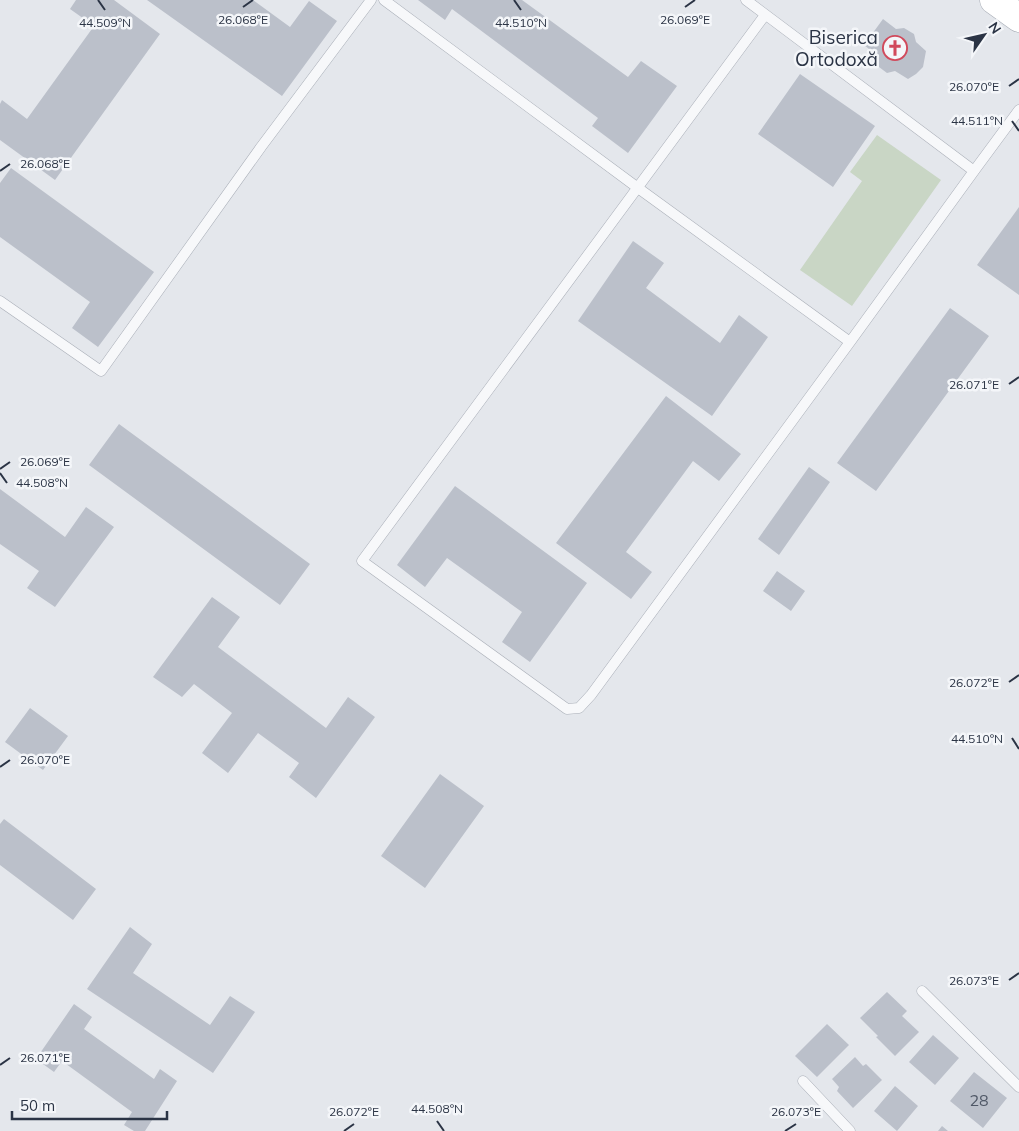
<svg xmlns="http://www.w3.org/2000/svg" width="1019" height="1131" font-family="Mulish,sans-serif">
  <rect width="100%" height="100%" fill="#e4e7ec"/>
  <!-- green -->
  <path fill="#c9d6c5" d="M877,135l64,45 -89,126 -52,-36 62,-89 -12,-9z"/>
  <!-- building -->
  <path fill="#bbc0ca" d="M76,0h38l46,34 -105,146 -55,-40v-36l2,-4 25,19 67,-93 -24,-17z
    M147,0h106l37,27 19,-26 28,20 -55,75z
    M418,0h104l106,77 13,-16 36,25 -49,67 -36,-27 6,-8 -146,-109 -7,11z
    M883,19l13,10 8,-1 10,6 2,8 10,9 -3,16 -7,7 -8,5 -13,-8 -8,2 -8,-6 -1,-11 -14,-11z
    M800,74l75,52 -42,61 -75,-53z
    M11,168l143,104 -56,75 -26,-19 18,-26 -90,-65v-54z
    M1019,207v88l-42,-30z
    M633,241l31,22 -18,25 74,55 19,-28 29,22 -56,79 -134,-95z
    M950,308l39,28 -113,155 -39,-28z
    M666,396l75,58 -22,27 -26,-20 -67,91 26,20 -21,27 -75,-56z
    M119,424l191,140 -30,41 -191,-140z
    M809,467l21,15 -51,73 -21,-16z
    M455,486l132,97 -57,79 -28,-20 20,-30 -75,-54 -22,29 -28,-22z
    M0,489l65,48 21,-30 28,20 -59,80 -28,-19 12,-17 -39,-27z
    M777,571l28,20 -14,20 -28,-20z
    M212,597l28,20 -22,30 108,81 22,-31 27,20 -59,81 -27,-21 10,-14 -41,-30 -30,40 -26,-20 30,-40 -38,-29 -12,13 -29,-20z
    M30,708l38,28 -25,34 -38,-28z
    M440,774l44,32 -59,82 -44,-32z
    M4,819l92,70 -23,31 -73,-55v-41z
    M130,927l22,17 -19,29 77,52 20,-29 25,16 -42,61 -126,-84z
    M887,992l20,19 -5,5 17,16 -24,24 -19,-19 2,-1 -18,-18z
    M74,1004l18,13 -8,12 70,50 6,-10 17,12 -32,50h-11l-10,-6 8,-13 -70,-51 -8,11 -18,-13z
    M827,1024l22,21 -32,32 -22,-21z
    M933,1035l26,23 -24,27 -26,-23z
    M855,1057l8,9 3,-2 16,16 -29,28 -16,-17 2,-4 -7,-8z
    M974,1072l33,26 -24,30 -33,-27z
    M895,1086l23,20 -21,25 -23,-20z
    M942,1126l6,5h-10z"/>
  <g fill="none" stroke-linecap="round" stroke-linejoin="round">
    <defs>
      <path id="lane" d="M384,0l254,188 212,154
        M746,0l228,171 45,-61
        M765,15l-403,546 205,148 12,-1 12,-13 259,-353 124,-171
        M0,301l101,70 160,-224 110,-147
        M922,991l97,96
        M803,1081l47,50"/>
      <path id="secondary" d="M994,0l25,18"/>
    </defs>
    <!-- lane casing -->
    <use href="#lane" stroke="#a9aeb7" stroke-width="11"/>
    <!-- secondary casing -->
    <use href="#secondary" stroke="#a9aeb7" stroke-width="29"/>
    <!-- lane -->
    <use href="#lane" stroke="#f7f8fa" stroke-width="10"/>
    <!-- secondary -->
    <use href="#secondary" stroke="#fff" stroke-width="28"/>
  </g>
  <!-- ticks -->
  <path fill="none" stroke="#2b3445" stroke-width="2" d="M98,0l7,10M514,0l7,10M243,7l10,-7M685,7l10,-7M1009,86l10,-7M1012,121l7,10M0,171l10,-7M1009,384l10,-7M0,469l10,-7M0,473l7,10M1009,682l10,-7M1012,738l7,11M0,767l10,-7M1009,980l10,-7M0,1065l10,-7M437,1121l7,10M344,1131l10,-7M785,1131l11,-7"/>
  <!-- icons -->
  <defs>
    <symbol id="church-ring" viewBox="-11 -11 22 22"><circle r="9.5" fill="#f4f6f9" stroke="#d1495b" stroke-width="1.5"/><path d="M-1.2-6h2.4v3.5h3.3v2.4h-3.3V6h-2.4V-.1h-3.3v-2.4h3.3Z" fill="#d1495b"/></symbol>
  </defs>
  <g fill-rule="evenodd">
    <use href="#church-ring" x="881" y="34" width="28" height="28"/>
  </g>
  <g text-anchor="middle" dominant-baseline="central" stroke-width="5" stroke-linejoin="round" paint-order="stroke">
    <!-- number labels -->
    <g font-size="16" fill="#4f5766">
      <text x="979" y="1100">28</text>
    </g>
    <!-- poi labels -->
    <g font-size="19" fill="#2b3445" stroke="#f4f6f9" text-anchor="end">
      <text x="878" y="37">Biserica<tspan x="878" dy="22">Ortodoxă</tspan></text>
    </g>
  </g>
  <g font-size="12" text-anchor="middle" fill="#2b3445" stroke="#f4f6f9" stroke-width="5" stroke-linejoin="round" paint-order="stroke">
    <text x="243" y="24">26.068°E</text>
    <text x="685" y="24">26.069°E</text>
    <text x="105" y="27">44.509°N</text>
    <text x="521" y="27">44.510°N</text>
    <text x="974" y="91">26.070°E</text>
    <text x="977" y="125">44.511°N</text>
    <text x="45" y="168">26.068°E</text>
    <text x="974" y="389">26.071°E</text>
    <text x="45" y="466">26.069°E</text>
    <text x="42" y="487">44.508°N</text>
    <text x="974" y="687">26.072°E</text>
    <text x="977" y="743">44.510°N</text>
    <text x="45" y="764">26.070°E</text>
    <text x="974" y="985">26.073°E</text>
    <text x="45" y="1062">26.071°E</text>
    <text x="437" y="1113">44.508°N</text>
    <text x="354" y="1116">26.072°E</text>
    <text x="796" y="1116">26.073°E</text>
  </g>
  <!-- north arrow -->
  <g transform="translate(984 35) rotate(56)" stroke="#f4f6f9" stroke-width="4" paint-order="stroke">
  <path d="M0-4L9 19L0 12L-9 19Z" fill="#2b3445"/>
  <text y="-8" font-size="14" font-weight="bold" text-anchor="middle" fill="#2b3445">N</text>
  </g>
  <!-- scale -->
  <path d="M12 1111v8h155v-8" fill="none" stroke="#2b3445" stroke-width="2.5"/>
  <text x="20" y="1111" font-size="15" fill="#2b3445" stroke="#f4f6f9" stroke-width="4" paint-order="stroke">50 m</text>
</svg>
